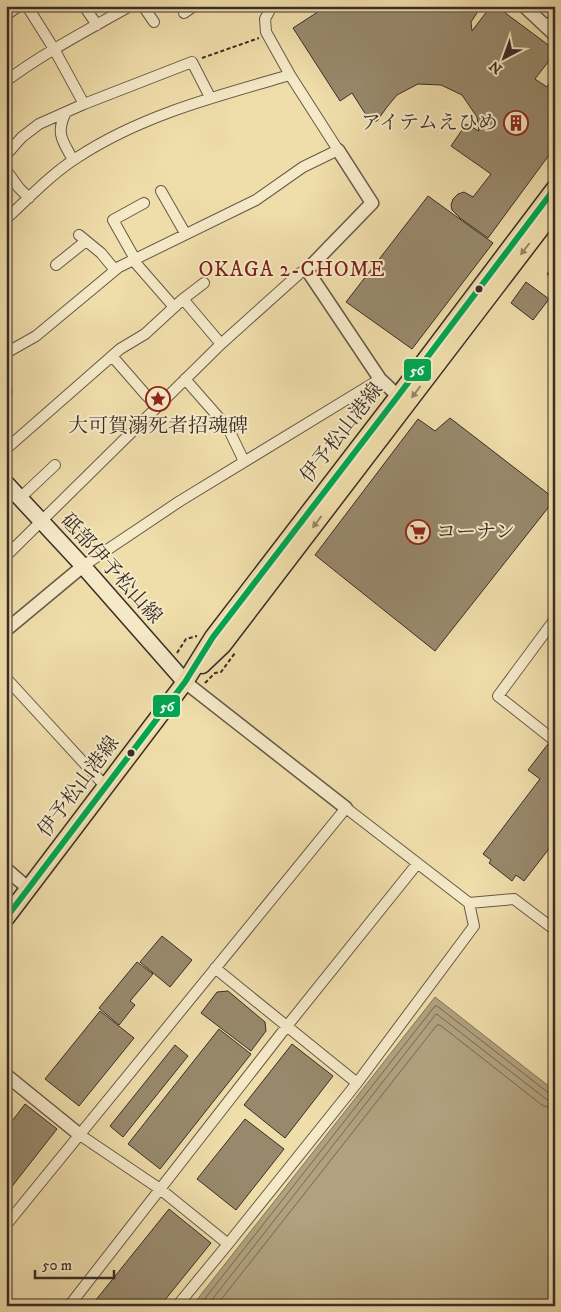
<svg xmlns="http://www.w3.org/2000/svg" width="561" height="1312" font-family="'IM FELL DW Pica','Noto Serif JP',serif">
  <rect width="100%" height="100%" fill="#efddaa"/>
  <filter id="stains"><feTurbulence type="fractalNoise" baseFrequency=".004" numOctaves="4"/><feColorMatrix values="0 0 0 0 .2 0 0 0 0 .09 0 0 0 0 .02 0 0 0 .5 -.17"/></filter>
  <radialGradient id="worn" r=".72"><stop offset=".6" stop-color="#630" stop-opacity="0"/><stop offset="1" stop-color="#630" stop-opacity=".3"/></radialGradient>
  <!-- water -->
  <path fill="#b1a17e" stroke="#81735c" d="M435,997l120,94v215h-363z"/>
  <g fill="none" stroke-linecap="round" stroke-linejoin="round">
    <!-- shore -->
    <path stroke="#756753" stroke-width="1" d="M199,1306l236,-300h2l113,88 5,1
      M207,1306l229,-292 2,1 108,84 9,2
      M216,1306l221,-281h3l102,80 5,2 8,1"/>
  </g>
  <!-- building -->
  <path fill="#98896c" stroke="#392d28" d="M327,6h153l1,1 -10,15 1,9 19,-25h5l59,44v3l-20,26 12,8 6,-10 2,1v69l-67,91 -28,-20 -8,-8 -1,-5 2,-6 5,-5 6,-2 9,5 18,-23 -40,-28 15,-22 13,7 -2,-14 -15,-22 -21,-10 -23,-1 -21,11 -10,12 -10,14h-7l-18,-28 -12,8 -47,-73z
    M428,196l65,47 -81,106 -66,-47z
    M555,264v17l-8,-7z
    M526,282l23,17 -16,21 -22,-17z
    M450,418l105,81 -120,152 -120,-96 103,-136 17,12z
    M548,744l7,5v92l-31,40 -8,-6 -4,6 -23,-18 2,-3 -8,-6 57,-75 -12,-9z
    M162,936l30,24 -22,27 -30,-25z
    M137,962l16,12 -23,27 5,4 -16,20 -20,-17z
    M228,991l37,31 1,9 -15,20 -50,-38 16,-21z
    M100,1011l34,27 -55,68 -34,-27z
    M219,1029l32,25 -91,115 -32,-25z
    M292,1044l41,32 -48,62 -41,-33z
    M175,1045l13,11 -65,81 -13,-11z
    M25,1104l32,25 -51,65v-65z
    M245,1119l39,30 -48,61 -39,-31z
    M169,1209l42,34 -51,63h-69z"/>
  <g fill="none" stroke-linecap="round" stroke-linejoin="round">
    <defs>
      <path id="minor" d="M84,6l13,19
        M143,6l11,16
        M184,13l10,-7
        M6,15l13,-9
        M545,27l10,-8
        M6,81c39,-29 82,-51 124,-75
        M84,104l108,-42 18,35
        M66,112c-11,22 -3,29 7,48
        M6,155l16,-18 17,-13 45,-20 -30,-55 -27,-43
        M6,170l13,18 10,10
        M161,191l24,42
        M6,219c23,-21 45,-45 72,-62 64,-42 139,-61 212,-82
        M79,235l22,18 14,17
        M135,259l-22,-39 31,-17
        M133,260l41,47
        M56,265l30,-24
        M183,299l38,45
        M6,353l30,-17 83,-69 137,-67 47,-33 35,-17 -48,-75 -24,-43 -1,-13 7,-13
        M112,356l34,39 12,11
        M185,379l43,49 14,29 1,5
        M6,391l1,1
        M6,449l114,-100 25,-15 38,-35 21,-16
        M20,498l35,-33
        M6,556l215,-212 79,-71 7,-3
        M83,566l97,-65 200,-122
        M555,619l-57,77 57,45
        M6,678l100,109
        M215,968l142,115
        M80,1135l80,54 68,55
        M6,1225l340,-417 123,95 45,-4 41,31
        M69,1306l218,-280 130,-162
        M177,1306l51,-62 129,-161 117,-157 -5,-23"/>
      <path id="tertiary" d="M524,6l31,29
        M338,150l34,53 -65,67 73,109 18,17
        M6,630l77,-64
        M185,682l161,126
        M6,869l23,20
        M6,1075l74,60"/>
      <path id="secondary" d="M6,483l77,83 102,116"/>
      <path id="primary" d="M202,665l21,-20 332,-435
        M6,918l179,-236 28,-45 185,-241 157,-208"/>
    </defs>
    <!-- minor casing -->
    <use href="#minor" stroke="#665948" stroke-width="12"/>
    <!-- tertiary casing -->
    <use href="#tertiary" stroke="#665948" stroke-width="15"/>
    <!-- secondary casing -->
    <use href="#secondary" stroke="#392d28" stroke-width="18"/>
    <!-- primary casing -->
    <use href="#primary" stroke="#392d28" stroke-width="19"/>
    <!-- path -->
    <path stroke="#392d28" stroke-width="2" stroke-dasharray="4 2.5" stroke-linecap="butt" d="M202,58l57,-20
      M177,653l9,-14 11,-3
      M205,683l10,-10 6,-1 14,-19"/>
    <!-- minor -->
    <use href="#minor" stroke="#f5e9c8" stroke-width="10"/>
    <!-- tertiary -->
    <use href="#tertiary" stroke="#f5e9c8" stroke-width="12"/>
    <!-- secondary -->
    <use href="#secondary" stroke="#f5e9c8" stroke-width="15"/>
    <!-- primary -->
    <use href="#primary" stroke="#efddaa" stroke-width="16"/>
    <defs>
      <path id="bus-1" d="M6,918l179,-236 28,-45 185,-241 157,-208"/>
    </defs>
    <!-- bus-1 casing -->
    <use href="#bus-1" stroke="#f5e9c8" stroke-width="10"/>
    <!-- bus-1 -->
    <use href="#bus-1" stroke="#00a651" stroke-width="6"/>
  </g>
  <!-- one-way arrows -->
  <defs><path id="oneway-solid" d="M-6-.8H1V-3.2L6.5 0L1 3.2V.8H-6Z" transform="scale(1.25)"/></defs>
  <g fill="#948569">
    <use href="#oneway-solid" transform="translate(525 249) rotate(127)"/>
    <use href="#oneway-solid" transform="translate(416 392) rotate(127)"/>
    <use href="#oneway-solid" transform="translate(317 522) rotate(127)"/>
  </g>
  <!-- icons -->
  <defs>
    <symbol id="building-ring" viewBox="-11 -11 22 22"><circle r="9.5" fill="#f5e9c8" stroke="#8f2418" stroke-width="1.5"/><path d="M-4-6H4V6H1V3H-1V6H-4ZM-2.5-4.3h1.7v1.8h-1.7ZM.8-4.3h1.7v1.8H.8ZM-2.5-1h1.7V.8h-1.7ZM.8-1h1.7V.8H.8Z" fill="#8f2418"/></symbol>
    <symbol id="sight-ring" viewBox="-11 -11 22 22"><circle r="9.5" fill="#f5e9c8" stroke="#8f2418" stroke-width="1.5"/><path d="M0-6L1.8-2.2L6-1.7L2.9 1.2L3.7 5.4L0 3.3L-3.7 5.4L-2.9 1.2L-6-1.7L-1.8-2.2Z" fill="#8f2418"/></symbol>
    <symbol id="supermarket-ring" viewBox="-11 -11 22 22"><circle r="9.5" fill="#f5e9c8" stroke="#8f2418" stroke-width="1.5"/><path d="M-6-5.5h2.5l.6 2H6L4.5 2H-2.5L-4.4-4H-6ZM-1.5 3.2a1.3 1.3 0 1 0 .1 0ZM3 3.2a1.3 1.3 0 1 0 .1 0Z" fill="#8f2418"/></symbol>
  </defs>
  <g fill-rule="evenodd">
    <use href="#building-ring" x="502" y="109" width="28" height="28"/>
    <use href="#sight-ring" x="144" y="385" width="28" height="28"/>
    <use href="#supermarket-ring" x="404" y="518" width="28" height="28"/>
  </g>
  <!-- markers -->
  <g fill="#392d28" stroke="#f5e9c8" stroke-width="2">
    <circle cx="479" cy="289" r="4.5"/>
    <circle cx="131" cy="753" r="4.5"/>
  </g>
  <g text-anchor="middle" dominant-baseline="central" stroke-width="4" stroke-linejoin="round" paint-order="stroke">
    <!-- poi labels -->
    <g font-size="20" fill="#392d28" stroke="#f5e9c8" text-anchor="end">
      <text x="498" y="123">アイテムえひめ</text>
      <text x="158" y="426" text-anchor="middle">大可賀溺死者招魂碑</text>
      <text x="436" y="532" text-anchor="start">コーナン</text>
    </g>
    <!-- street labels -->
    <g font-size="20" fill="#392d28" stroke="#f5e9c8">
      <text transform="translate(342 433) rotate(-52)">伊予松山港線</text>
      <text transform="translate(111 569) rotate(48)">砥部伊予松山線</text>
      <text transform="translate(79 787) rotate(-53)">伊予松山港線</text>
    </g>
    <!-- neighbourhood labels -->
    <g font-size="21" letter-spacing="1" fill="#7a1f14" stroke="#f5e9c8">
      <text x="292" y="270">OKAGA 2-CHOME</text>
    </g>
  </g>
  <g stroke="#f5e9c8" stroke-width="2">
    <rect x="403" y="358" width="29" height="24" rx="5" fill="#00a651"/>
    <rect x="152" y="694" width="29" height="24" rx="5" fill="#00a651"/>
  </g>
  <g font-size="14" text-anchor="middle" font-weight="bold" fill="#fff">
    <text x="417" y="375">56</text>
    <text x="167" y="711">56</text>
  </g>
  <!-- margin -->
  <rect width="561" height="1312" fill="none" stroke="#efddaa" stroke-width="25"/>
  <rect x="8" y="8" width="546" height="1297" fill="none" stroke="#392d28" stroke-width="2.5"/>
  <rect x="12" y="12" width="536" height="1287" fill="none" stroke="#392d28"/>
  <!-- north arrow -->
  <g transform="translate(504 58) rotate(221)" stroke="#f5e9c8" stroke-width="4" paint-order="stroke">
  <path d="M0-4L9 19L0 12L-9 19Z" fill="#392d28"/>
  <text y="-8" font-size="14" font-weight="bold" text-anchor="middle" fill="#392d28">N</text>
  </g>
  <!-- scale -->
  <path d="M35 1270v8h79v-8" fill="none" stroke="#392d28" stroke-width="2.5"/>
  <text x="42" y="1270" font-size="15" fill="#392d28" stroke="#f5e9c8" stroke-width="4" paint-order="stroke">50 m</text>
  <rect width="100%" height="100%" filter="url(#stains)"/>
  <rect width="100%" height="100%" fill="url(#worn)"/>
</svg>
